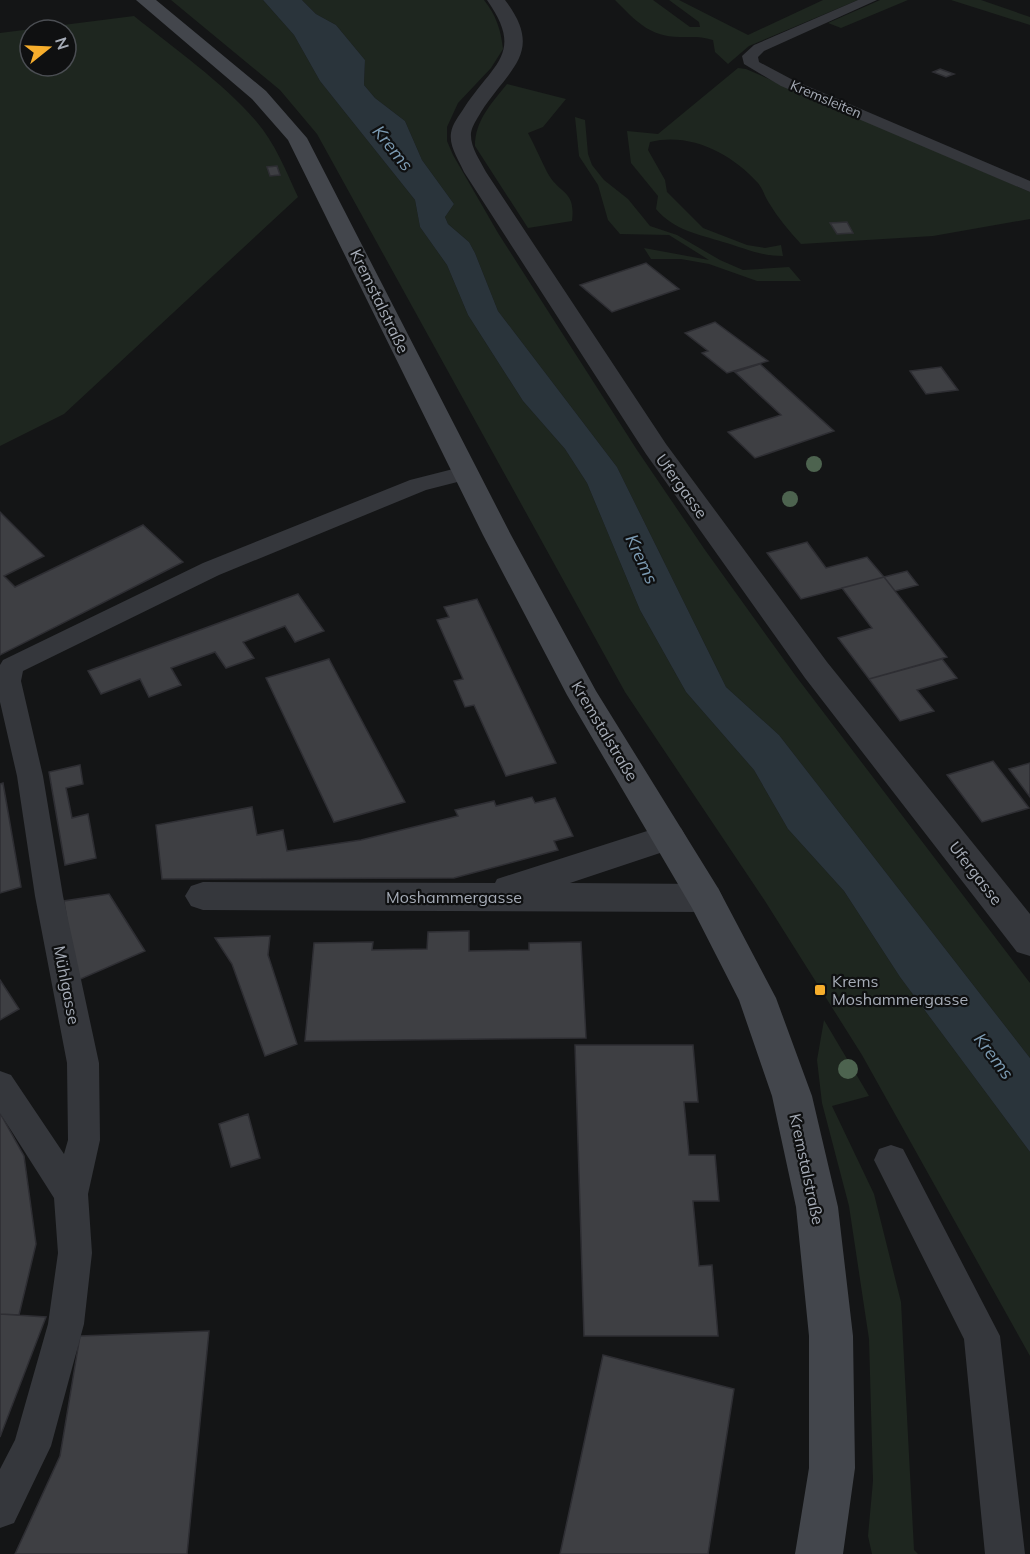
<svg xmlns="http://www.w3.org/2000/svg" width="1030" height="1554" font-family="Mulish,sans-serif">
  <rect width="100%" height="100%" fill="#141516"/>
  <!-- green -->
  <path fill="#1e261f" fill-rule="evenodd" d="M171,0h92l31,35 26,46 95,119 5,27 27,38 21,50 55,86 42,48 22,34 53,127 46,82 68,78 34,59 56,62 56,86 130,175v204l-168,-301 -97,-154 -140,-209 -308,-558 -37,-44z
    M302,0h182c12,15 17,30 19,49l-12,19 -33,35 -11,24v14l6,14 45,78 139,217 68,100 90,125 235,308v75l-251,-323 -53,-48 -109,-220 -119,-156 -23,-58 -6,-11 -21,-18 -3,-7 9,-13 -32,-44 -17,-39 -30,-23 -11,-13 1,-25 -29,-35 -20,-11z
    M615,0h38l37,27h10l-1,-5 -30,-22h10l69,35 75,-35h35l-109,46 -21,18 -13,-12 -2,-12c-13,-4 -20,-3 -33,-3 -31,0 -45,-17 -65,-37z
    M880,0h28l-67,28 -13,-5z
    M951,0h30l49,17v8z
    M134,16c41,33 87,65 122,105 19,22 30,50 42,76l-234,217 -64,32v-413zM30,30h36v36h-36z
    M738,68l8,1 284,123v27l-97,17 -132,8c-12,-13 -23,-26 -32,-41 -4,-6 -6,-14 -11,-20 -27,-30 -68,-51 -108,-41l-2,8 17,30 2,12 36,36 44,17 18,3 16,-3 2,11c-23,0 -39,-8 -60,-14 -25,-8 -48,-11 -67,-33l2,-13 -27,-33 -4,-32 31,3z
    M507,84l59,15 -23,28 -15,6c7,13 13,27 19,39 12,23 29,17 25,49l-44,7 -53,-82c0,-26 17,-43 32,-62z
    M575,117l10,3 3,34 4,11 12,15 24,19 22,27 27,9 43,25 23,10 46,-3 12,14h-44l-48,-17 -28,-5h-30l-7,-11 65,12 -40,-25 -49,-1 -12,-14 -10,-35 -19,-29z
    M824,1020l45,76 -37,10 42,88 27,108 13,248 4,4h-46l-4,-18 5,-55 -4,-142 -20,-133 -27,-103 -5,-43z"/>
  <!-- water -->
  <path fill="#2a343b" d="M263,0h39l14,14 20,11 29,35 -1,25 11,13 30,23 17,39 32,44 -9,13 3,7 21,18 6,11 23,58 119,156 109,220 53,48 251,323v94l-130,-175 -56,-86 -56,-62 -34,-59 -68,-78 -46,-82 -53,-127 -22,-34 -42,-48 -55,-86 -21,-50 -27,-38 -5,-27 -95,-119 -26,-46z"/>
  <!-- building -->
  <path fill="#3e3f43" stroke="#2e2e33" stroke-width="1.5" d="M940,69l14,5 -8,3 -13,-5z
    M277,166l3,9 -10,1 -3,-9z
    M847,222l6,11 -16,1 -7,-11z
    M646,263l33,26 -67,23 -32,-27z
    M715,322l53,39 -41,12 -25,-20 6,-2 -23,-18z
    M760,364l74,67 -79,27 -27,-26 53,-17 -46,-43z
    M941,367l17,23 -32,4 -16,-23z
    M0,512l44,44 -40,20 11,11 128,-62 40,37 -183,93z
    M807,542l19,26 41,-11 17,20 -83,22 -34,-46z
    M907,571l11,14 -23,6 -11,-14z
    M884,577l63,80 -78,22 -31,-41 34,-10 -30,-40z
    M298,594l26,37 -29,11 -10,-16 -42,16 11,16 -28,10 -11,-16 -44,16 10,17 -32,12 -9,-18 -39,15 -13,-23z
    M477,599l79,164 -50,13 -32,-71 -9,2 -11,-26 9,-2 -26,-59 12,-3 -5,-10z
    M329,659l76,143 -71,20 -68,-144z
    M942,659l15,19 -40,12 17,21 -34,10 -31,-42z
    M993,761l36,47 -47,14 -35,-47z
    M1030,763v34l-21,-28z
    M80,765l3,19 -17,4 6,30 16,-4 8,44 -31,7 -16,-93z
    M3,783l18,104 -21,6v-109z
    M532,797l3,6 20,-5 18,38 -19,5 4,9 -104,28 -292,1 -6,-54 96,-18 5,28 26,-5 4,21 74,-11 97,-24 -3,-6 39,-9 2,5z
    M109,894l36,57 -69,30 -12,-80z
    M469,931v20l60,-1v-7l52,-1 5,96 -281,3 9,-98 59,-1 -1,8 55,-1 1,-17z
    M270,936l-2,19 29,89 -32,12 -33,-92 -17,-26z
    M0,980l19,29 -19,11z
    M575,1045h118l5,57h-14l5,53h26l4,46h-26l6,65 13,-1 6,71h-134z
    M0,1113l24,43 12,88 -17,71 -19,-1z
    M248,1114l12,44 -29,9 -12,-43z
    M0,1314l46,3 -46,120z
    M209,1331l-22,223h-172l45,-98 20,-120z
    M603,1355l131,34 -26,165h-148z"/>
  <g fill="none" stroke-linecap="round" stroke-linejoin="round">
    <!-- lane -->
    <path fill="#35373c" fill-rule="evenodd" d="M858,0h19l-113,51 -6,6 1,5 34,18 237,101v11l-249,-106 -37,-22 -2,-8 12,-11z
      M465,466l8,2 3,5 -3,5 -47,12 -207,85 -196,96 -2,10 22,95 20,120 36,167 1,77 -12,54 4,59 -8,71 -33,122 -37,77 -14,5v-59l15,-29 33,-116 10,-71 -4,-55 -54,-85v-42l11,4 53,79 4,-14 -1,-77 -32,-167 -18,-120 -17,-74v-37l3,-5 200,-97 207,-83z
      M891,1145l12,4 97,187 25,218h-40l-21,-215 -90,-179 5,-11z"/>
    <!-- street -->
    <path fill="#35373c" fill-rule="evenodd" d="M487,0h18c40,53 4,68 -24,112 -4,7 -9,14 -10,21 -1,14 9,27 15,39l180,272 161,218 203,252v42l-13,-4 -212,-274 -159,-224 -182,-282c-5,-12 -15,-25 -13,-39 1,-9 8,-17 13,-25 29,-45 61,-54 23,-108z
      M669,824l12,4 5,9 -5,9 -111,37 135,1 13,4 5,10 -5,10 -13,4 -502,-2 -12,-4 -6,-10 6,-10 12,-4 292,1 2,-4z"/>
    <!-- secondary -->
    <path fill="#43464c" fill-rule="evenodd" d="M136,0h20l110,91 41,47 204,397 85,156 122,197 58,110 36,98 26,111 15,129 2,132 -12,86h-48l14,-86v-132l-13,-129 -24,-111 -33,-96 -47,-92 -125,-213 -84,-160 -195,-395 -36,-41z"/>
  </g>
  <!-- trees -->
  <g fill="#4d634f">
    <circle cx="814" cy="464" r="8"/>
    <circle cx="790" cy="499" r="8"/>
    <circle cx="848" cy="1069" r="10"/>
  </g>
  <!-- markers -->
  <rect fill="#f7ae2c" stroke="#0f1011" stroke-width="2" x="814" y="984" width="12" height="12" rx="3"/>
  <g text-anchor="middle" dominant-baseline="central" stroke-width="4.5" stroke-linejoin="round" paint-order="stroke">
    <!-- far-street labels -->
    <g font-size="14" fill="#a6acb7" stroke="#0f1011">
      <text transform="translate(826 99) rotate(23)">Kremsleiten</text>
    </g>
    <!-- street labels -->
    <g font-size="16" fill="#a6acb7" stroke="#0f1011">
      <text transform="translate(380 301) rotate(64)">Kremstalstraße</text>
      <text transform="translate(682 486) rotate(54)">Ufergasse</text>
      <text transform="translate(605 731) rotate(59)">Kremstalstraße</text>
      <text transform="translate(976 873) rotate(52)">Ufergasse</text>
      <text x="454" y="897">Moshammergasse</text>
      <text transform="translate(67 985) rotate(79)">Mühlgasse</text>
      <text transform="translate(807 1169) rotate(78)">Kremstalstraße</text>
    </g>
    <!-- poi labels -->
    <g font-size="16" fill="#a6acb7" stroke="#0f1011" text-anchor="start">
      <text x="832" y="981">Krems<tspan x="832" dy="18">Moshammergasse</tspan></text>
    </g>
    <!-- water labels -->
    <g font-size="18" font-style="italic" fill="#7c9bb3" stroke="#0f1011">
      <text transform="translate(393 148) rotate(51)">Krems</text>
      <text transform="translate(642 559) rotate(65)">Krems</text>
      <text transform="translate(994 1056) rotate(53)">Krems</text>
    </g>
  </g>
  <!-- north arrow -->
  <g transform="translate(48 48) rotate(72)"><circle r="28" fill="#0f1011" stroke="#4b4e53" stroke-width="1.5"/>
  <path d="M0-4.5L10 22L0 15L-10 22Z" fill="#f7ae2c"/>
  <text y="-9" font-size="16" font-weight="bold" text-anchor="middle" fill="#a6acb7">N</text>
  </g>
</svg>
